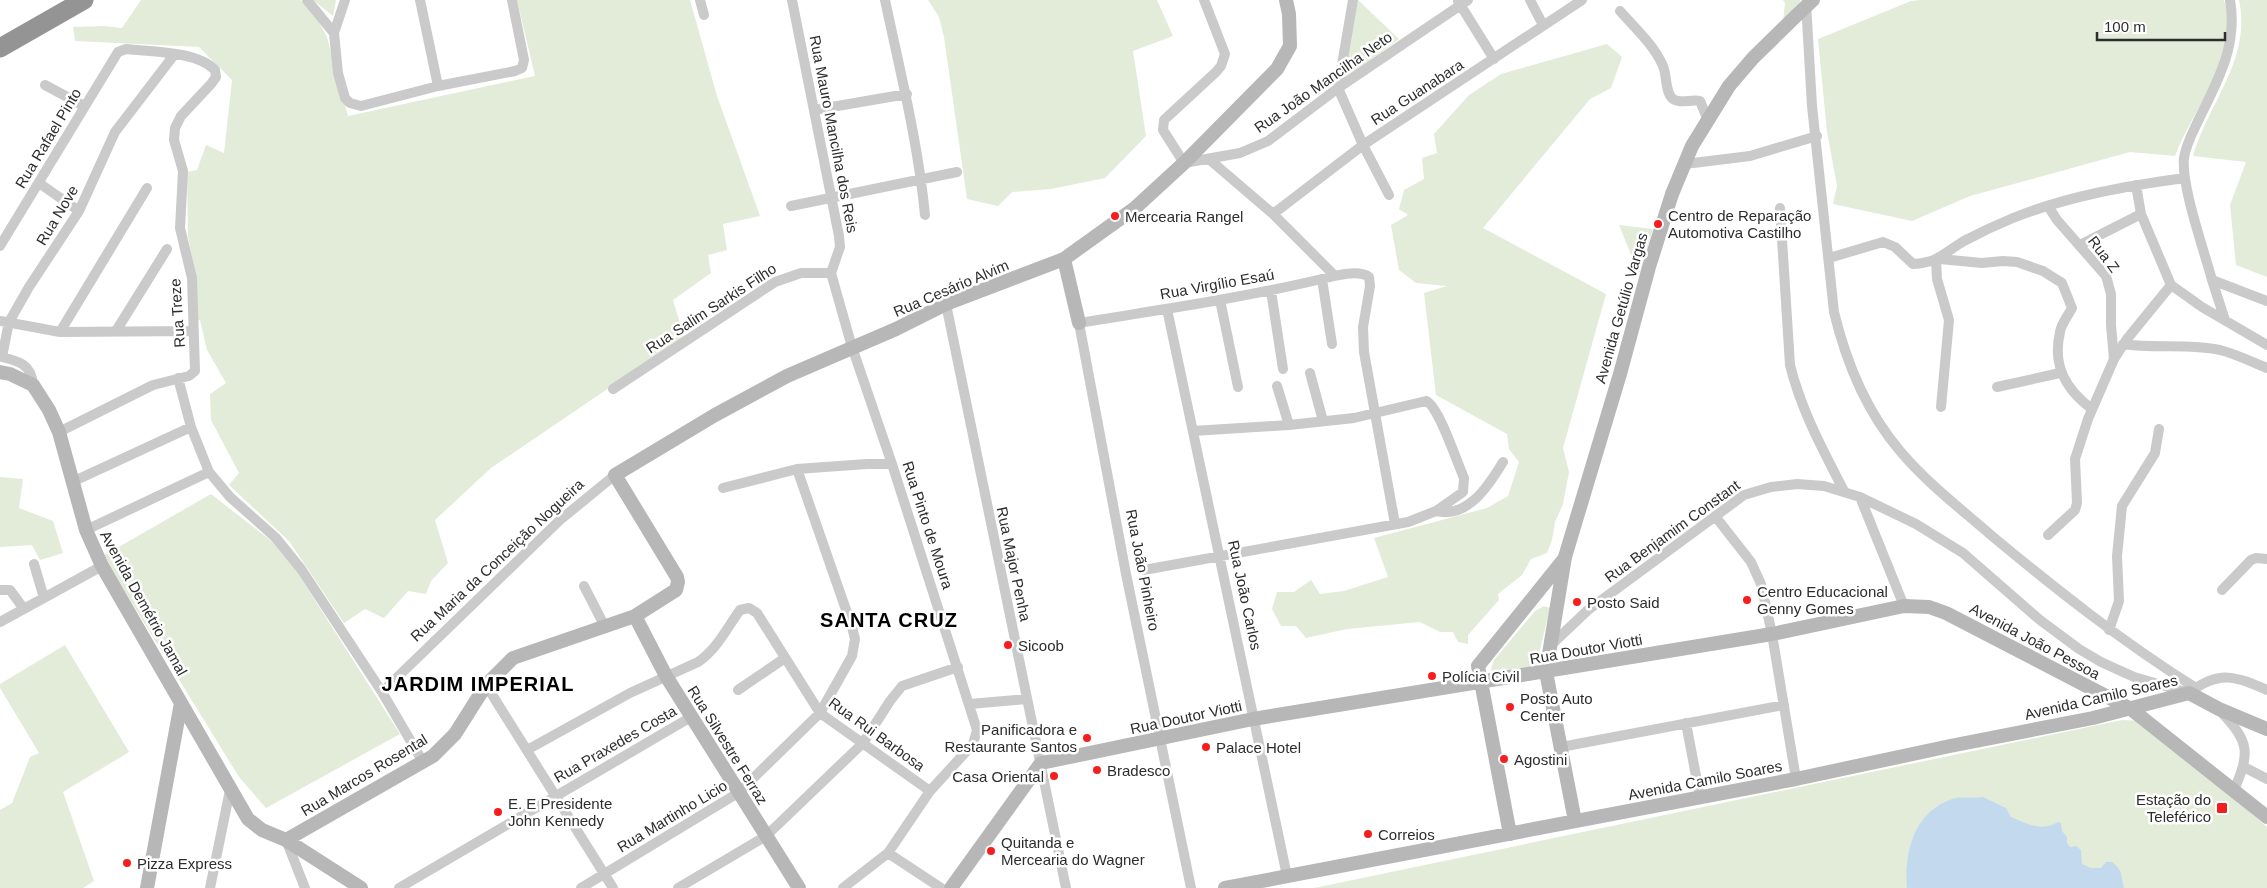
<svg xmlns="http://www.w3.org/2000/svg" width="2267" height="888" font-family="Arial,sans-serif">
  <rect width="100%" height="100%" fill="#fff"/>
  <!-- green -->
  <path fill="#e2ecd9" d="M141,0h159l12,9 15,28 21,79 187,-40 -18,-76h173l27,96 43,120 -37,8 4,26 -19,5 3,18 -38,27 11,37 -193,131 -56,52 13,43 -17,18 -5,13 -18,-3 -24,27 -19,-9 -21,14 -55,-82 -60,-56 10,-12 -28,-53 -1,-26 16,-11 -19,-33 -7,-30h-7l3,-42 -8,-42 -1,-64 10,-2 9,-25 18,8 8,-73 -33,-33 -124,-6 -2,-14 31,-1 18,2z
    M313,0h23l-3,16z
    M928,0h229l16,36 -40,15 13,85 -41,42 -54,11 -39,3 -14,14 -31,-7 -23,-162 -5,-20z
    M1358,0l41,39 -56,41z
    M1783,0h17l-1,8 -16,14 2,-19z
    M1920,0h304c18,55 -31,108 -49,156l-45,-4 -160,44 -58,25 -79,-17 4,-18 -10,-54 -9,-93 93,-38z
    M2239,0h28v277l-31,-12 -6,-60 16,-43 -53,-6c15,-53 59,-97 46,-156z
    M1607,44l15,13 -11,31 -21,11 -107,129 123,66 -43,154 6,24 -6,32 -8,18 -3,18 -5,13 -16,6 -9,16 -24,19 1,6 -31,35v9l-10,-2 -5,-10h-13l-20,-10 -73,7 -41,9 -10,-12h-15l-9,-17 5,-17h17l17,-12 9,14 24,-3 44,-14 -14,-39 113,-30 21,-12 11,-34 -10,-13 -2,-15 -71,-39 -12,-102 23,-7 -31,-3 -17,-13 -8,-45 17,-10 -9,-6 5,-19 20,-11 -2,-21 15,-5 -3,-19 35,-39 32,-21z
    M1619,225l34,4 -14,45z
    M0,477l23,2 -4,29 34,13 10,32 -23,7 -8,-15 -32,2z
    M211,494l72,56 117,184 -134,74 -27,-31 -136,-221z
    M1544,606l6,2 -14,58 -43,7 -2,-4 3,-9 41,-49z
    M65,645l64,107 -66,40 31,89 -11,7h-83v-78l12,-7 18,-46 9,-4 -39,-65v-4z
    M2122,720l20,1 125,106v61h-953z"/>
  <!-- water -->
  <path fill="#c3daee" d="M1983,797l23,11 5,9c17,7 30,15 47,5l3,1 1,8 5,6v6l3,4 6,-1 5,4 1,14 9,4h10l5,-6h6c11,8 9,15 12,26h-217c-3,-36 7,-76 45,-89 10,-3 21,0 31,-2z"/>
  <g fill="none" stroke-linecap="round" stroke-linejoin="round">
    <!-- street -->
    <path stroke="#cacaca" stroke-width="10" d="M307,0l27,33
      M345,0l-11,33 4,40 7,25 5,5 11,3 77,-20 77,-15 7,-3 2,-8 -12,-60
      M420,0l18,86
      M700,0l4,15
      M792,0l47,236 1,11 -9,26
      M885,0c15,71 33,142 40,215
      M1204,0l21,54 -4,12 -5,6 -52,48 -1,10 21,33 56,-10 28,-12 70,-53 130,-88
      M1353,0l-15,88 25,57 26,50
      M1530,0l13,25
      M2230,0c8,45 -12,80 -31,119 -6,13 -13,25 -15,39 -3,28 20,92 28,122l55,21
      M1458,1l36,58
      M1806,3l6,103 22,206c12,50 32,99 66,139 27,32 61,58 92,85 65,54 132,107 204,152
      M1620,11c15,17 34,34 43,55 4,9 2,27 10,33 6,5 19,0 27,2l7,17
      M45,85l39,21
      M814,110l93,-16
      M1210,160l63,54 62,62
      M1685,164l65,-8 67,-20
      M39,183l40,28
      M2136,185l5,29 30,71 31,22 65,38
      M791,206l166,-34
      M2048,206l9,14 49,56 5,18v31l3,34
      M1780,208l10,157c11,45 33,85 54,126
      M1273,214l90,-69 219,-145
      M2080,245l61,-31
      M0,246l118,-194 8,-3c26,3 71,2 89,21l1,7 -5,7 -30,32 -6,12 -1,12 9,31 -3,57 12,50 3,93 -6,5 -36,9 -94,47
      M1829,258l54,-16 12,5 18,17c27,-2 29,-10 51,-23 15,-8 32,-16 49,-23 55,-22 113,-32 172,-40
      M1940,259l42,4 21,-2 14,1 26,9 19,12 10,25c-4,8 -11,16 -12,24 -8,34 6,58 32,77
      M1936,260l1,19 12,41 -8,87
      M831,273l21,74 40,117 85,266 -4,14 -43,47 -42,62 -45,35
      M1322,279l10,65
      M2212,280l13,40
      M1271,291l12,78
      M1220,300l18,87
      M946,304l120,584
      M1167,309l120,567
      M0,321l60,11 133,-1
      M116,331l51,-82
      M60,332l87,-144
      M2123,344c32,5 65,-1 97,6 16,4 32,12 47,18
      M1310,373l13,48
      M178,378l13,49 18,45 21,25 46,41 25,31 81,123 41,70
      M33,385c-1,-20 -14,-24 -31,-28l7,-35 20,-35 50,-76 36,-79 59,-77
      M1277,386l12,39
      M1997,387l63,-14
      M613,389l162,-107 26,-9h30
      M72,482l119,-55
      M723,488l74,-19 70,-5h25
      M1860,497l44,109
      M1436,511c32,8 53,-26 67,-49
      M1715,516l36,46 10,22 11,50 24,145
      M86,530l123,-58
      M2048,535l27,-25 2,-7 -2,-44 13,-40 26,-60 13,-20 44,-54
      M34,564l10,34
      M1144,570l264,-48 28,-11 27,-19 1,-14c-7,-15 -25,-72 -38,-77l-72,17 -65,7 -96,6
      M584,586l20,39
      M0,590h10l14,19
      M2222,590l29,-30 5,-2 11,1
      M0,622l102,-56
      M2109,630l10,-29 -2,-45 5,-50 33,-53 4,-24
      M1551,645l37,-35 156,-115 27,-8 26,-3 27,2 36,11 56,27 47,29 77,67 39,29 22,13 33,15 55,16c30,-23 46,-17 78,-3
      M486,685l127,203
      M738,690l47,-32
      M382,692l178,-172 55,-45
      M970,704l57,-5
      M2221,712c29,30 29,41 13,78
      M1686,723l14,74
      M1561,747l223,-42
      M527,750l103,-57 68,-31c19,-13 29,-34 42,-52l9,-2 8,5 63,100 110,78
      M2244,767l23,12
      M286,840l19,48
      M888,853l53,35
      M210,888l20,-98
      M399,888l292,-171
      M581,888l157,-95 82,-80 32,-57 3,-17 -3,-12 -55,-158
      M678,888l88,-52 97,-93 27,-42 12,-15 56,-19
      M1191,888l-65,-314 -47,-251c78,-13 157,-24 234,-42 14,-3 44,-13 56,-4l1,9 -7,41 1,25 31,172"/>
    <!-- secondary -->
    <path stroke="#b7b7b7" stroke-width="14" d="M1064,259l15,64
      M0,372l10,2 23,11 16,25 10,22 27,98 16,36 146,253 14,11 24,10 75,48
      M635,616l31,60 133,212
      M1575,821l-29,-149 19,-115 55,-183 29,-107 23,-73 20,-48 37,-60 24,-28 44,-43
      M1510,834l-32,-168 87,-108
      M286,840l147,-84 22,-22 31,-49 27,-27 122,-42 41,-26 2,-8 -1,-5 -62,-102 100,-60 72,-39 109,-47 50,-25 118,-45 71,-51 49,-45 93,-94 13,-23 -1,-32 -3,-14
      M147,888l34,-185
      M951,888l90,-125 212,-44 519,-85 132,-28 25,1 17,6 185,96 136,108
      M1225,888l571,-109 154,-33 143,-28 96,-25 30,16 48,20"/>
    <!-- highway -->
    <path stroke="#949494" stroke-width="19" d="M0,48l84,-48"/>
    <!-- secondary-bridge -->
    <path stroke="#b7b7b7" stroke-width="14" d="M1797,15l16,-15"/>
  </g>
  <!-- markers -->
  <g fill="#f51e1e" stroke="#fff" stroke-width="2">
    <circle cx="1115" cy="216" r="5"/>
    <circle cx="1658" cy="224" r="5"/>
    <circle cx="1747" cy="600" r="5"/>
    <circle cx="1577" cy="602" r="5"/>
    <circle cx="1008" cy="645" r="5"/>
    <circle cx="1432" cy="676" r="5"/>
    <circle cx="1510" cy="707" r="5"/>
    <circle cx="1087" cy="738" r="5"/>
    <circle cx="1206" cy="747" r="5"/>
    <circle cx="1504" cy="759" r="5"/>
    <circle cx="1097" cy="770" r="5"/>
    <circle cx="1054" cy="776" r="5"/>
    <rect x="2216" y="802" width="12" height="12" rx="2.5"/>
    <circle cx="498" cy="812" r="5"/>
    <circle cx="1368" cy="834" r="5"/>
    <circle cx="991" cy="851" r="5"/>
    <circle cx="127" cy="863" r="5"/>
  </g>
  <g text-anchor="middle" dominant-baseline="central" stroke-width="5" stroke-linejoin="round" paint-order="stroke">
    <!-- street labels -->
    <g font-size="15" fill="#2d2d2d" stroke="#fff">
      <text transform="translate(1323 82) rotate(-35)">Rua João Mancilha Neto</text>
      <text transform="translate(1417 92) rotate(-33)">Rua Guanabara</text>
      <text transform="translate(834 134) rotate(79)">Rua Mauro Mancilha dos Reis</text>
      <text transform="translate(48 138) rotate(-59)">Rua Rafael Pinto</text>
      <text transform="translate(57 215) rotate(-59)">Rua Nove</text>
      <text transform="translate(2104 254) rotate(53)">Rua Z</text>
      <text transform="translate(1217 284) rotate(-10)">Rua Virgílio Esaú</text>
      <text transform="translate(951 288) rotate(-23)">Rua Cesário Alvim</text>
      <text transform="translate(711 308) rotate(-33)">Rua Salim Sarkis Filho</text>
      <text transform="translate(1621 308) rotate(-74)">Avenida Getúlio Vargas</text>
      <text transform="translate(177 313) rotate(-94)">Rua Treze</text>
      <text transform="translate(928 525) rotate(72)">Rua Pinto de Moura</text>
      <text transform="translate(1672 531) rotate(-36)">Rua Benjamim Constant</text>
      <text transform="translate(497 560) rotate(-43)">Rua Maria da Conceição Nogueira</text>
      <text transform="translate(1014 564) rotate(78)">Rua Major Penha</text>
      <text transform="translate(1143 570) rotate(79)">Rua João Pinheiro</text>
      <text transform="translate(1245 595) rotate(78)">Rua João Carlos</text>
      <text transform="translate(144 603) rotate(61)">Avenida Demétrio Jamal</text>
      <text transform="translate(2035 641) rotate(28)">Avenida João Pessoa</text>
      <text transform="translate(1586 649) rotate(-10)">Rua Doutor Viotti</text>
      <text transform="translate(2101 697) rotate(-13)">Avenida Camilo Soares</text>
      <text transform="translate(1186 717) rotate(-12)">Rua Doutor Viotti</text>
      <text transform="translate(877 734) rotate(36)">Rua Rui Barbosa</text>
      <text transform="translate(615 744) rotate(-30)">Rua Praxedes Costa</text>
      <text transform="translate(728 745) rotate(58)">Rua Silvestre Ferraz</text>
      <text transform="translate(364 775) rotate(-31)">Rua Marcos Rosental</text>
      <text transform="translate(1705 780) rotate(-11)">Avenida Camilo Soares</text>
      <text transform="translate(672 816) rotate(-31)">Rua Martinho Licio</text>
    </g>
    <!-- poi labels -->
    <g font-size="15" fill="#2d2d2d" stroke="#fff" text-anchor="start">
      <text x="1668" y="215">Centro de Reparação<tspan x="1668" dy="17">Automotiva Castilho</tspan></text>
      <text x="1125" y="216">Mercearia Rangel</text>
      <text x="1757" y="591">Centro Educacional<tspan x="1757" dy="17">Genny Gomes</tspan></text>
      <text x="1587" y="602">Posto Said</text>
      <text x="1018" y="645">Sicoob</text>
      <text x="1442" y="676">Polícia Civil</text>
      <text x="1520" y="698">Posto Auto<tspan x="1520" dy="17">Center</tspan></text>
      <text x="1077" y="729" text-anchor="end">Panificadora e<tspan x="1077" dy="17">Restaurante Santos</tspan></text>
      <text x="1216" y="747">Palace Hotel</text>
      <text x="1514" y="759">Agostini</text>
      <text x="1107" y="770">Bradesco</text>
      <text x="1044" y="776" text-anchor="end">Casa Oriental</text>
      <text x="2211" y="799" text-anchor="end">Estação do<tspan x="2211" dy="17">Teleférico</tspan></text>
      <text x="508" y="803">E. E Presidente<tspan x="508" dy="17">John Kennedy</tspan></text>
      <text x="1378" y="834">Correios</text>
      <text x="1001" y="842">Quitanda e<tspan x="1001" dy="17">Mercearia do Wagner</tspan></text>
      <text x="137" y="863">Pizza Express</text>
    </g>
    <!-- district labels -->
    <g font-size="20" font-weight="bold" letter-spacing="1" fill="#000" stroke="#fff">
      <text x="889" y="620">SANTA CRUZ</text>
      <text x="478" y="684">JARDIM IMPERIAL</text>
    </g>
  </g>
  <!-- scale -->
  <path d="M2097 32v8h128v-8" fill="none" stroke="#2d2d2d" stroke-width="2.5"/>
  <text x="2104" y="32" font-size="15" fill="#2d2d2d" stroke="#ffffff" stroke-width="4" paint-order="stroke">100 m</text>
</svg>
